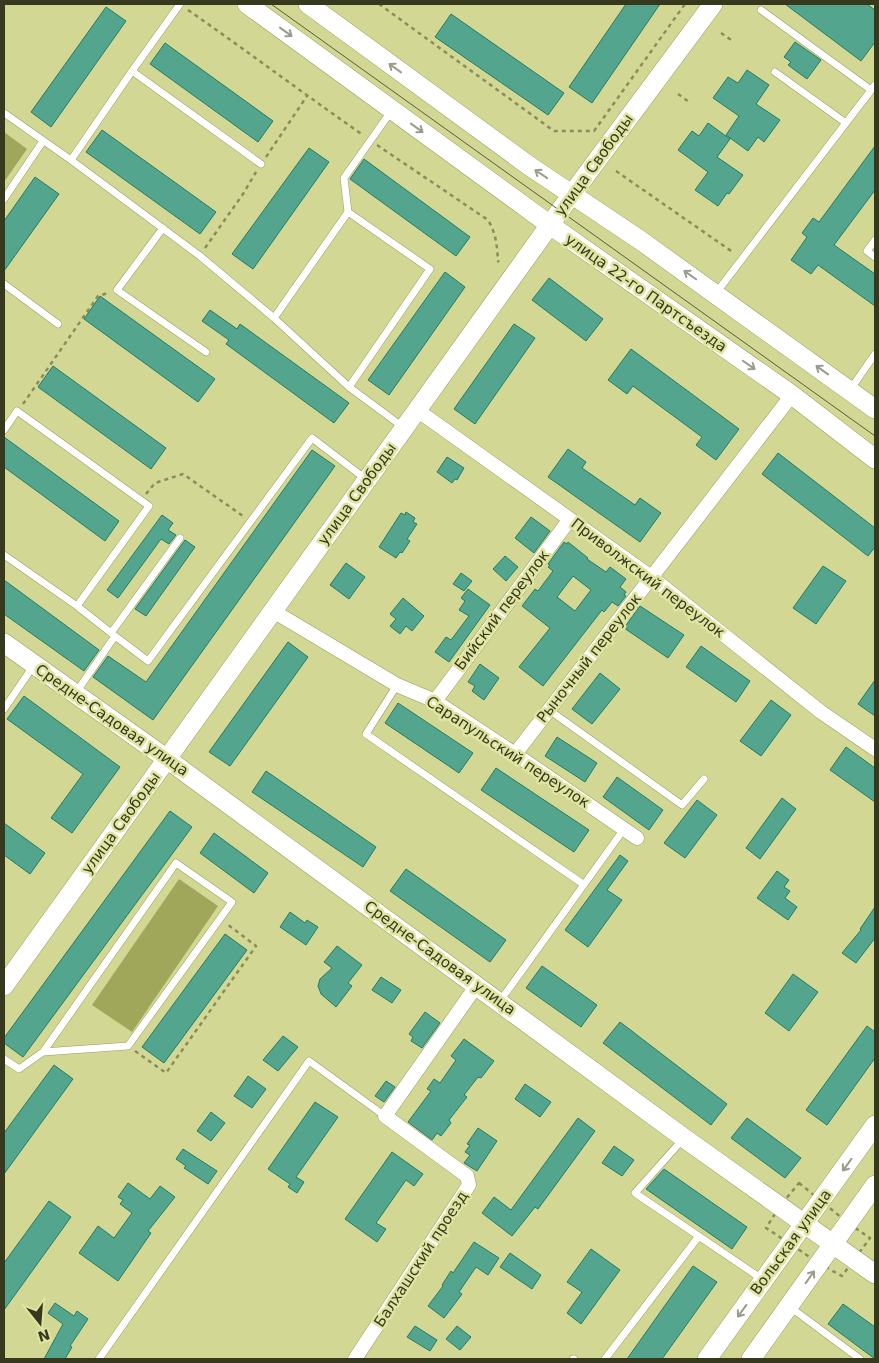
<svg xmlns="http://www.w3.org/2000/svg" width="879" height="1363" font-family="'DejaVu Sans',sans-serif">
  <rect width="100%" height="100%" fill="#d2d894"/>
  <!-- green -->
  <path fill="#a0a65a" d="M4,132l23,17 -23,33z
    M179,879l39,27 -86,126 -40,-27z"/>
  <!-- building -->
  <path fill="#53a58d" stroke="#247b65" fill-rule="evenodd" d="M626,4h34l-68,99 -23,-16z
    M785,4h82l8,6v32l-14,19z
    M106,7l20,14 -75,106 -20,-15z
    M451,14l113,79 -16,22 -113,-78z
    M795,42l26,18 -14,19 -19,-14 3,-3 -7,-5z
    M165,43l108,78 -15,21 -108,-78z
    M747,70l22,15 -13,19 24,16 -16,22 -6,-5 -10,14 -22,-16 13,-19 -26,-18 15,-21 10,6z
    M708,123l22,16 -13,18 26,18 -14,19 -2,-1 -9,13 -23,-16 13,-18 -30,-22 14,-19 7,5z
    M102,130l114,82 -16,22 -114,-82z
    M875,146v44l-41,55 41,29v32l-57,-41 -7,9 -20,-14 16,-23 -5,-4 11,-15 6,4z
    M309,148l20,14 -76,107 -21,-15z
    M364,159l106,78 -14,19 -106,-77z
    M35,177l24,17 -55,77v-50z
    M445,272l20,15 -76,108 -21,-15z
    M549,278l54,41 -17,22 -54,-41z
    M100,296l115,83 -17,23 -114,-83z
    M210,310l27,19 3,-5 109,79 -15,20 -108,-79 3,-4 -27,-19z
    M514,324l21,14 -60,86 -21,-15z
    M631,349l108,80 -23,31 -20,-15 6,-8 -69,-51 -6,8 -19,-14z
    M53,366l113,82 -15,21 -113,-82z
    M4,437l115,84 -14,20 -101,-74z
    M568,449l18,13 -4,6 53,37 5,-7 21,15 -21,29 -92,-65z
    M312,450l23,16 -182,254 -60,-43 15,-21 38,26z
    M778,453l97,75v19l-7,9 -106,-82z
    M447,457l17,11 -7,12 -2,-1 -3,4 -15,-11z
    M406,512l9,6 -2,4 4,2 -10,15 3,2 -8,12 -2,-1 -4,6 -17,-11 22,-34 4,2z
    M162,515l11,8 -5,7 8,5 -7,9 -8,-5 -43,59 -11,-8z
    M531,517l19,14 -16,22 -19,-15z
    M185,540l10,7 -49,69 -11,-7z
    M564,542l3,2 1,-2 20,16 -1,1 19,13 4,-5 16,12 -6,8 6,5 -2,3 2,1 -8,10 -6,-4 -8,10 -2,-2 -59,76 -24,-19 31,-39 -28,-22 13,-17 3,2 15,-20 -5,-4 2,-2 -2,-1zM573,576l18,14 -16,21 -18,-14z
    M505,556l13,11 -12,14 -13,-12z
    M346,563l19,14 -16,22 -19,-14z
    M823,566l23,15 -30,43 -23,-16z
    M461,573l11,8 -8,10 -11,-7z
    M4,580l95,70 -15,21 -80,-57z
    M468,589l22,16 -41,57 -14,-10 11,-15 5,3 18,-24 -10,-6 6,-9 -4,-3z
    M403,598l21,18 -12,15 -6,-5 -6,8 -10,-8 6,-7 -6,-5z
    M640,606l44,29 -16,23 -44,-30z
    M288,642l20,15 -78,109 -21,-14z
    M701,646l49,35 -14,21 -50,-35z
    M480,664l19,14 -15,22 -12,-9 3,-5 -7,-4z
    M600,673l20,16 -28,35 -20,-15z
    M875,680v36l-17,-12z
    M24,696l96,71 -48,66 -21,-15 32,-44 -76,-55z
    M771,700l20,15 -30,41 -21,-15z
    M398,703l75,50 -14,20 -74,-50z
    M557,737l40,26 -12,19 -40,-26z
    M846,747l29,21v34l-45,-32z
    M496,768l93,62 -15,22 -93,-62z
    M266,771l110,76 -13,20 -111,-75z
    M617,777l46,33 -14,20 -46,-33z
    M782,798l14,11 -36,50 -14,-11z
    M697,800l20,15 -32,43 -21,-15z
    M170,811l22,16 -169,230 -19,-14v-5z
    M4,823l41,30 -15,21 -26,-19z
    M214,833l54,40 -14,20 -54,-40z
    M620,855l8,6 -21,29 15,10 -34,47 -23,-17z
    M406,869l100,71 -16,22 -100,-71z
    M777,871l12,9 -5,7 6,4 -5,7 12,9 -9,13 -31,-22z
    M875,907v31l-19,25 -14,-10 19,-23 -1,-1z
    M290,912l15,11 2,-3 11,7 -12,18 -26,-18z
    M225,934l22,16 -83,113 -22,-16z
    M337,946l25,19 -14,18 4,3 -16,21 -15,-13 -3,-8 2,-7 12,-11 -8,-6z
    M542,966l55,39 -16,22 -55,-39z
    M793,974l25,18 -29,39 -24,-18z
    M381,977l20,13 -9,13 -20,-13z
    M425,1012l15,11 -18,25 -11,-7 2,-4 -4,-3z
    M620,1022l107,82 -16,21 -108,-82z
    M867,1026l8,6v26l-48,67 -21,-15z
    M283,1036l15,11 -20,24 -15,-11z
    M464,1039l30,22 -13,17 -3,-1 -14,18 3,2 -18,23 2,3 -10,13 -4,-3 -5,7 -24,-18 23,-31 -4,-2 7,-10 6,4 16,-23 -5,-4z
    M54,1065l19,14 -69,95v-41z
    M248,1076l18,13 -14,19 -18,-12z
    M386,1081l9,6 -11,15 -9,-6z
    M525,1084l26,18 -11,15 -25,-18z
    M315,1102l23,15 -42,60 8,5 -7,11 -9,-6 2,-3 -22,-15z
    M211,1112l14,11 -14,18 -14,-10z
    M578,1118l17,13 -57,78 -3,-2 -23,29 -30,-23 12,-16 17,13z
    M747,1118l54,40 -16,20 -54,-40z
    M478,1128l19,13 -20,30 -13,-8 6,-8 -5,-3 5,-7 -3,-1z
    M614,1146l20,14 -12,16 -20,-13z
    M183,1149l34,22 -9,13 -24,-16 2,-2 -10,-7z
    M392,1152l31,22 -9,12 -8,-6 -30,43 10,6 -9,13 -32,-23z
    M664,1169l83,58 -15,22 -86,-60z
    M128,1183l22,16 10,-13 15,11 -27,34 3,2 -33,48 -39,-28 19,-27 16,12 18,-25 -12,-9 3,-4 -5,-3z
    M49,1201l22,16 -67,93v-47z
    M474,1242l25,16 -11,17 -12,-8 -17,25 3,2 -18,24 -16,-12 15,-20 -1,-1 9,-14 2,2z
    M591,1249l29,21 -39,54 -14,-11 15,-21 -15,-10z
    M510,1253l31,22 -9,14 -32,-22z
    M693,1266l24,16 -55,77h-35z
    M55,1303l19,13 3,-5 11,8 -18,27 2,1 -7,12h-21l19,-35 -15,-11z
    M843,1304l32,23v32l-47,-35z
    M415,1326l22,14 -7,11 -23,-14z
    M457,1326l14,11 -11,13 -14,-11z"/>
  <g fill="none" stroke-linecap="round" stroke-linejoin="round">
    <defs>
      <path id="lane" d="M180,4l-48,67 129,93
        M761,10l110,80
        M132,71l-61,89 129,96 74,62 75,69 54,40
        M775,72l71,51
        M4,113l67,47
        M4,199l39,-58
        M348,212l82,57 -81,118
        M163,228l-46,62 89,62
        M875,240l-8,11 8,6
        M4,284l54,40
        M716,293l159,-208
        M274,318l74,-106 -4,-34 48,-68
        M850,390l25,-36
        M4,430l13,-19 132,95 -72,100
        M4,555l73,51 38,30
        M111,633l69,-95
        M397,685l-31,49 217,150
        M75,694l40,-58 33,25 164,-223 55,42
        M4,709l30,-44
        M549,710l133,95 22,-26
        M500,1001l124,-172
        M4,1059l15,10 24,-17 85,-6 104,-144 -56,-39 -133,189
        M684,1138l-49,55 127,86
        M790,1307l70,52
        M99,1359l210,-298 76,55
        M573,1359h1
        M605,1359l94,-123"/>
      <path id="street" d="M417,410l234,167 170,135 54,37
        M273,611l124,74 38,16 80,53 122,84
        M435,701l135,-182
        M515,754l277,-359
        M355,1359l114,-174 -2,-9 -82,-60 92,-131"/>
      <path id="secondary" d="M247,4l303,221 242,170 83,64
        M308,4l220,161 112,75 235,169
        M4,643l163,116 517,379 191,136
        M4,986l568,-792 141,-190
        M707,1359l168,-234
        M751,1359l124,-174"/>
    </defs>
    <!-- lane casing -->
    <use href="#lane" stroke="#989d5c" stroke-width="8"/>
    <!-- street casing -->
    <use href="#street" stroke="#989d5c" stroke-width="15"/>
    <!-- secondary casing -->
    <use href="#secondary" stroke="#989d5c" stroke-width="20"/>
    <!-- path -->
    <path stroke="#898d5c" stroke-width="2.5" stroke-dasharray="4 4" stroke-linecap="butt" d="M379,4l175,127h40l91,-127
      M188,10c59,41 116,84 175,125
      M721,33l13,9
      M678,94l11,8
      M377,145l111,75c8,13 9,26 10,41l1,1
      M266,157l41,-61
      M616,171l118,82
      M205,248l38,-54 13,-22
      M23,404l75,-108 10,-3
      M146,494l9,-11 28,-9 60,42
      M135,1051l31,22 90,-127 -29,-22
      M799,1183l49,40 22,15 -28,38c-27,-14 -51,-32 -76,-48l14,-22z"/>
    <!-- lane -->
    <use href="#lane" stroke="#fff" stroke-width="7"/>
    <!-- street -->
    <use href="#street" stroke="#fff" stroke-width="14"/>
    <!-- secondary -->
    <use href="#secondary" stroke="#fff" stroke-width="19"/>
    <!-- tram -->
    <path stroke="#595b38" stroke-width="1" d="M271,4l604,432"/>
  </g>
  <!-- one-way arrows -->
  <defs><path id="oneway-shaft" d="M-6 0H5M1.5-3L5.5 0L1.5 3" fill="none" stroke-width="1.6" stroke-linecap="round" stroke-linejoin="round" transform="scale(1.25)"/></defs>
  <g stroke="#9b9c8e">
    <use href="#oneway-shaft" transform="translate(286 32) rotate(36)"/>
    <use href="#oneway-shaft" transform="translate(395 68) rotate(-144)"/>
    <use href="#oneway-shaft" transform="translate(417 128) rotate(36)"/>
    <use href="#oneway-shaft" transform="translate(541 174) rotate(-146)"/>
    <use href="#oneway-shaft" transform="translate(690 275) rotate(-145)"/>
    <use href="#oneway-shaft" transform="translate(749 365) rotate(35)"/>
    <use href="#oneway-shaft" transform="translate(822 370) rotate(-144)"/>
    <use href="#oneway-shaft" transform="translate(847 1165) rotate(126)"/>
    <use href="#oneway-shaft" transform="translate(810 1277) rotate(-55)"/>
    <use href="#oneway-shaft" transform="translate(742 1311) rotate(126)"/>
  </g>
  <g text-anchor="middle" dominant-baseline="central" stroke-width="5" stroke-linejoin="round" paint-order="stroke">
    <!-- street labels -->
    <g font-size="15" fill="#37391e" stroke="#dfe5a1">
      <text transform="translate(594 165) rotate(-54)">улица Свободы</text>
      <text transform="translate(646 293) rotate(35)">улица 22-го Партсъезда</text>
      <text transform="translate(357 494) rotate(-54)">улица Свободы</text>
      <text transform="translate(648 578) rotate(37)">Приволжский переулок</text>
      <text transform="translate(502 610) rotate(-53)">Бийский переулок</text>
      <text transform="translate(589 658) rotate(-52)">Рыночный переулок</text>
      <text transform="translate(112 720) rotate(35)">Средне-Садовая улица</text>
      <text transform="translate(508 752) rotate(33)">Сарапульский переулок</text>
      <text transform="translate(121 823) rotate(-54)">улица Свободы</text>
      <text transform="translate(440 958) rotate(36)">Средне-Садовая улица</text>
      <text transform="translate(791 1242) rotate(-54)">Вольская улица</text>
      <text transform="translate(421 1259) rotate(-57)">Балхашский проезд</text>
    </g>
  </g>
  <!-- border -->
  <rect width="879" height="1363" fill="none" stroke="#37391e" stroke-width="10"/>
  <!-- north arrow -->
  <g transform="translate(40 1323) rotate(163)" stroke="#dfe5a1" stroke-width="4" paint-order="stroke">
  <path d="M0-4L9 19L0 12L-9 19Z" fill="#37391e"/>
  <text y="-8" font-size="14" font-weight="bold" text-anchor="middle" fill="#37391e">N</text>
  </g>
</svg>
